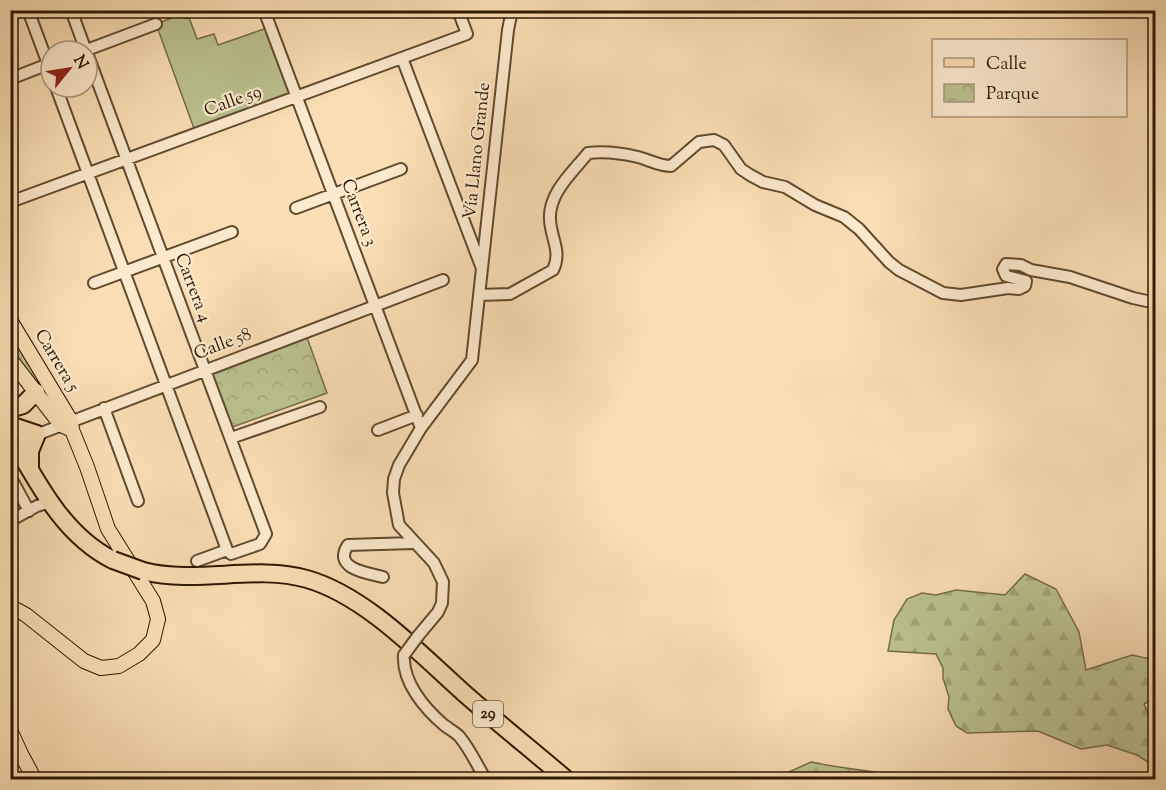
<svg xmlns="http://www.w3.org/2000/svg" width="1166" height="790" font-family="'Sorts Mill Goudy',serif">
  <defs>
    <pattern id="grass-dots" width="8" height="8" patternUnits="userSpaceOnUse" patternTransform="scale(1.5)"><rect width="8" height="8" fill="#bbc290"/><path d="M2 2h.1M6 6h.1" fill="none" stroke="#a1a67b" stroke-width="1.8" stroke-linecap="round"/></pattern>
    <pattern id="forest-firs" width="22" height="20" patternUnits="userSpaceOnUse" patternTransform="scale(1.5)"><rect width="22" height="20" fill="#bbc290"/><path d="M5 1l3.5 6h-7zM16 11l3.5 6h-7z" fill="#a1a67b"/></pattern>
    <pattern id="park-crowns" width="20" height="18" patternUnits="userSpaceOnUse" patternTransform="scale(1.5)"><rect width="20" height="18" fill="#bbc290"/><path d="M2 6a3 3 0 1 1 6 0M12 15a3 3 0 1 1 6 0" fill="none" stroke="#a1a67b"/></pattern>
  </defs>
  <rect width="100%" height="100%" fill="#fbdeb4"/>
  <filter id="stains"><feTurbulence type="fractalNoise" baseFrequency=".00333" numOctaves="4"/><feColorMatrix values="0 0 0 0 .2 0 0 0 0 .09 0 0 0 0 .02 0 0 0 .5 -.17"/></filter>
  <radialGradient id="worn" r=".72"><stop offset=".6" stop-color="#630" stop-opacity="0"/><stop offset="1" stop-color="#630" stop-opacity=".3"/></radialGradient>
  <!-- grass -->
  <path fill="url(#grass-dots)" stroke="#746d4a" stroke-width="1.5" d="M10,320l61,101 -10,4 -50,-66z"/>
  <!-- forest -->
  <path fill="url(#forest-firs)" stroke="#746d4a" stroke-width="1.5" d="M1025,574l31,15 23,43 7,38 46,-15 23,5v37l-11,7c11,24 15,34 7,60l-14,-9 -30,-10 -26,4 -43,-18 -71,2 -11,-7 -8,-17 1,-12 -6,-19v-10l-7,-14 -48,-3 6,-31 13,-21 15,-6 14,2 20,-5 49,5z
    M811,762c38,8 78,11 117,17h-149l3,-4z"/>
  <!-- park -->
  <path fill="url(#park-crowns)" stroke="#746d4a" stroke-width="1.5" d="M305,332l22,61 -100,36 -22,-60z"/>
  <!-- garden -->
  <path fill="#bbc290" stroke="#746d4a" stroke-width="1.5" d="M187,12l10,27 17,-5 4,11 52,-18 26,70 -100,37 -40,-110z"/>
  <g fill="none" stroke-linecap="round" stroke-linejoin="round">
    <defs>
      <path id="minor" d="M28,10l23,62
        M71,10l15,41
        M264,10l157,418
        M187,12l5,-2
        M84,51l72,-27
        M87,53l179,481 -6,10 -29,10 -4,-4 -30,11
        M402,58l79,208
        M10,79l41,-16
        M56,87l171,463
        M10,202l457,-168 -9,-24
        M296,208l105,-39
        M94,283l138,-51
        M479,295l31,-1 43,-24c9,-19 -2,-31 -3,-50 -2,-27 23,-48 38,-67 17,-2 33,0 50,4 11,3 21,9 33,9l28,-24 15,-2 10,5 17,24 9,6 13,7 22,5 30,18 29,12 15,12 30,33 10,8 44,23 18,2 47,-7 11,1 6,-3 1,-5 -20,-5 -3,-7 3,-5 15,1 10,5 39,7 63,21 23,5
        M104,408l34,93
        M378,430l39,-15
        M231,438l89,-31
        M15,443l428,-163
        M10,476l19,35
        M10,521l27,-15 14,-4
        M383,577c-15,-4 -51,-8 -35,-32l65,-2
        M418,636l20,-24 4,-9 1,-21 -9,-19 -35,-38 -6,-32 1,-14 5,-14 22,-37 51,-68 36,-330 4,-20
        M404,655c-2,27 21,54 40,70 5,4 11,7 15,11 11,13 18,29 27,44"/>
      <path id="major" d="M10,320l61,101 1,9 15,37 21,62 45,72 5,18 -5,21 -14,14 -20,12 -18,2 -17,-7 -58,-46 -9,-5h-7
        M10,359l51,66 11,5
        M10,730l11,24 14,26"/>
      <path id="highway" d="M10,409l13,-4 13,-13
        M10,425l27,9 -7,17v19
        M10,435c27,47 53,100 103,125
        M143,571c55,14 111,-7 164,8 59,17 113,75 158,115 33,29 68,57 102,86"/>
    </defs>
    <!-- minor casing -->
    <use href="#minor" stroke="#614a2f" stroke-width="14"/>
    <!-- major casing -->
    <use href="#major" stroke="#2e1803" stroke-width="16"/>
    <!-- highway casing -->
    <use href="#highway" stroke="#2e1803" stroke-width="20"/>
    <!-- minor -->
    <use href="#minor" stroke="#fceace" stroke-width="10"/>
    <!-- major -->
    <use href="#major" stroke="#fbdeb4" stroke-width="14"/>
    <!-- highway -->
    <use href="#highway" stroke="#fbdeb4" stroke-width="16"/>
    <defs>
      <path id="minor-bridge" d="M404,655l14,-19"/>
      <path id="highway-bridge" d="M113,560l30,11"/>
    </defs>
    <!-- minor-bridge casing -->
    <use href="#minor-bridge" stroke="#614a2f" stroke-width="14" stroke-linecap="butt"/>
    <!-- highway-bridge casing -->
    <use href="#highway-bridge" stroke="#2e1803" stroke-width="20" stroke-linecap="butt"/>
    <!-- minor-bridge -->
    <use href="#minor-bridge" stroke="#fceace" stroke-width="10"/>
    <!-- highway-bridge -->
    <use href="#highway-bridge" stroke="#fbdeb4" stroke-width="16"/>
  </g>
  <g text-anchor="middle" dominant-baseline="central" stroke-width="4.5" stroke-linejoin="round" paint-order="stroke">
    <!-- shield labels -->
    <rect fill="#fceace" stroke="#6c5740" stroke-width="1.5" x="473" y="701" width="30" height="26" rx="4.5"/>
    <g font-size="16" font-weight="bold" fill="#2e1803">
      <text x="488" y="714">29</text>
    </g>
    <!-- street labels -->
    <g font-size="18" fill="#2e1803" stroke="#fceace">
      <text transform="translate(233 102) rotate(-20)">Calle 59</text>
      <text transform="translate(478 151) rotate(-84)">Vía Llano Grande</text>
      <text transform="translate(358 213) rotate(69)">Carrera 3</text>
      <text transform="translate(192 288) rotate(69)">Carrera 4</text>
      <text transform="translate(223 345) rotate(-21)">Calle 58</text>
      <text transform="translate(56 361) rotate(59)">Carrera 5</text>
    </g>
  </g>
  <!-- margin -->
  <rect width="1166" height="790" fill="none" stroke="#fbdeb4" stroke-width="36"/>
  <rect x="12" y="12" width="1142" height="766" fill="none" stroke="#2e1803" stroke-width="3"/>
  <rect x="18" y="18" width="1130" height="754" fill="none" stroke="#2e1803" stroke-width="1.5"/>
  <!-- legend -->
  <rect x="932" y="39" width="195" height="78" fill="#fceace" stroke="#aa967d" stroke-width="1.5"/>
  <rect x="944" y="58" width="30" height="9" fill="#fbdeb4" stroke="#aa967d" stroke-width="1.5"/>
  <text x="986" y="69" font-size="18" fill="#2e1803">Calle</text>
  <rect x="944" y="84" width="30" height="18" fill="url(#park-crowns)" stroke="#aa967d" stroke-width="1.5"/>
  <text x="986" y="99" font-size="18" fill="#2e1803">Parque</text>
  <!-- north arrow -->
  <g transform="translate(69 69) rotate(60)"><circle r="28" fill="#fceace" stroke="#aa967d" stroke-width="1.5"/>
  <path d="M0-4.5L10 22L0 15L-10 22Z" fill="#8f2418"/>
  <text y="-9" font-size="16" font-weight="bold" text-anchor="middle" fill="#2e1803">N</text>
  </g>
  <rect width="100%" height="100%" filter="url(#stains)"/>
  <rect width="100%" height="100%" fill="url(#worn)"/>
</svg>
